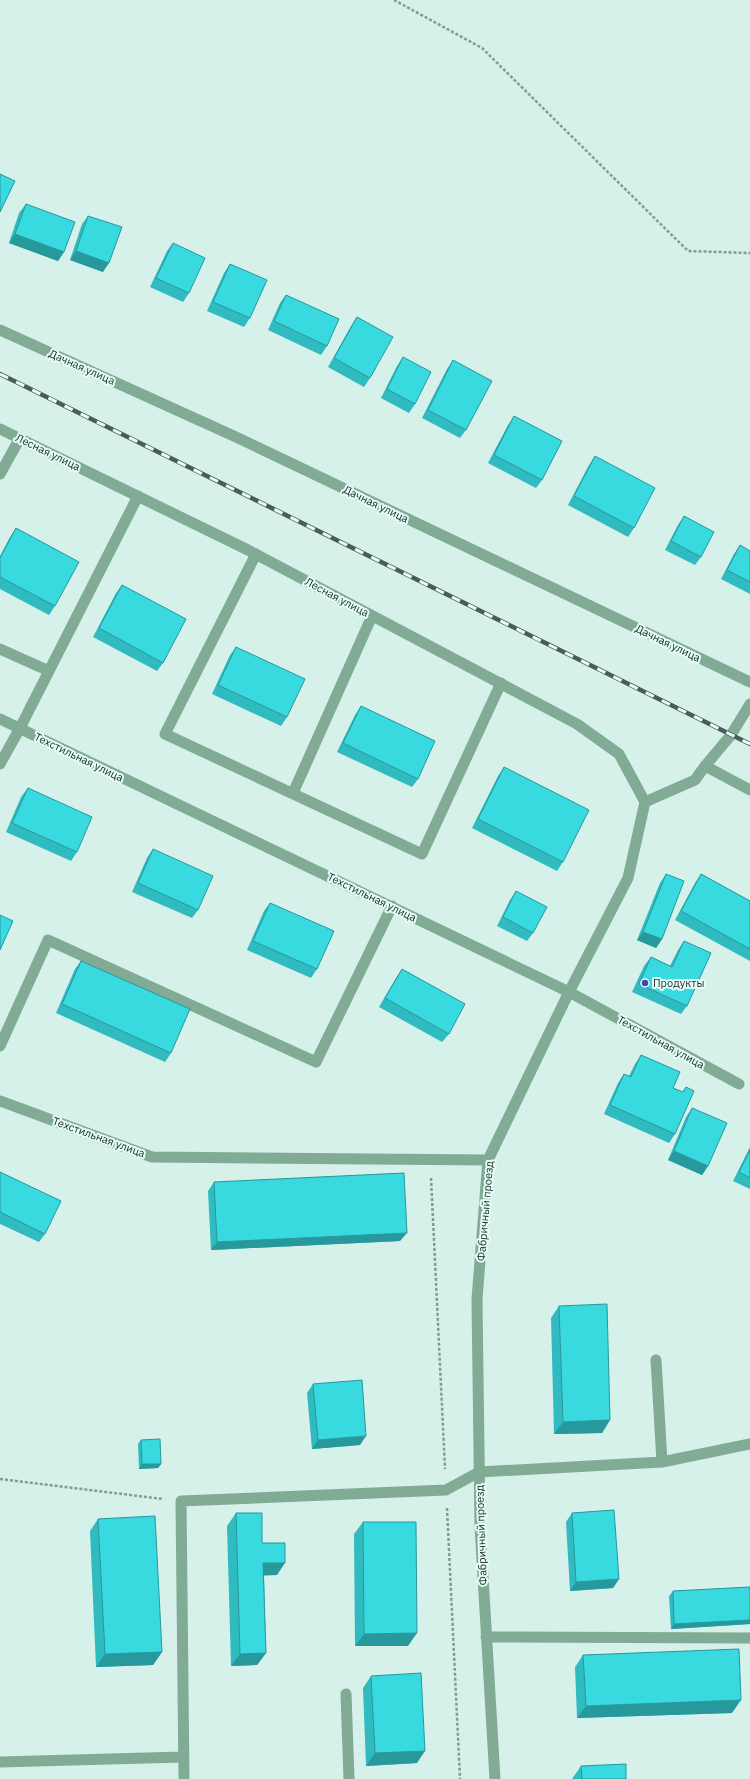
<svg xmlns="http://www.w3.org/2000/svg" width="750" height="1779" font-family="'IBM Plex Sans',sans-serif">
  <rect width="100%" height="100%" fill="#d6f0ea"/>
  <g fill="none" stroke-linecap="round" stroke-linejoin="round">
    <!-- path -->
    <path stroke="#869a95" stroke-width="2.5" stroke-dasharray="3 2" stroke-linecap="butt" d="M394,0l88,48 206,203 62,2
      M431,1178l14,291
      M0,1479l163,20
      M447,1508l13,271"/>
    <!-- service -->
    <path stroke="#81ab94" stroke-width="11" d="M0,474l20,-36
      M256,554l-91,180 257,120 79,-171
      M0,649l49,22
      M0,764l20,-36 118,-232
      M705,766l45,24
      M293,793l79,-177
      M0,1046l48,-106 268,122 76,-156
      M656,1360l6,102
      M486,1637l264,1
      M346,1694l3,85
      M0,1762l183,-5
      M184,1779l-3,-278 265,-11 33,-18 183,-10 88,-18"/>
    <!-- minor -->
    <path stroke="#81ab94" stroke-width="11" d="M0,330l236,107 514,245
      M0,719l569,273 170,92
      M645,802l50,-22 10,-14 26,-31 19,-31
      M0,1101l152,56 336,3"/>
    <!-- tertiary -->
    <path stroke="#81ab94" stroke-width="11" d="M0,429l248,121 329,174 42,30 26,48 -17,76 -59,114 -81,168 -11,139 3,227 15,253"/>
    <defs>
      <path id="rail" d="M0,374l750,370"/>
    </defs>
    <!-- rail casing -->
    <use href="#rail" stroke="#4d5b58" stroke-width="4.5"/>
    <!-- rail -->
    <use href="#rail" stroke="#e3fef7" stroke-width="3" stroke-dasharray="9" stroke-linecap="butt"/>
  </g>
  <!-- wall -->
  <path fill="#30bbc0" d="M26,204l38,48 -6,9 -49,-18 10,-30z
    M88,216l15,56 -33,-12 12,-36z
    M173,243l16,50 -6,9 -33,-15 17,-36z
    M230,264l20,54 -6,9 -37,-16 17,-38z
    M286,295l41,51 -6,9 -53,-25 12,-27z
    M357,317l13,61 -6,9 -36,-20 23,-41z
    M403,357l12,47 -6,9 -28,-15 16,-32z
    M453,360l13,70 -6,8 -38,-20 25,-49z
    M514,416l28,64 -6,8 -48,-25 20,-38z
    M595,456l39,72 -6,9 -60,-32 21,-40z
    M684,516l17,41 -6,8 -30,-15 13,-25z
    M16,528l39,78 -6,9 -49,-26v-33l10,-19z
    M740,545l10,6v43l-29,-15 13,-25z
    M122,585l41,78 -6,8 -64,-34 23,-44z
    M236,647l51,70 -6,9 -69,-32 18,-39z
    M361,706l57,73 -6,8 -75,-35 18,-37z
    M504,767l59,95 -6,9 -85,-43 26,-52z
    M28,788l49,64 -6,9 -65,-29 15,-35z
    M153,849l45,61 -6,8 -60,-26 15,-34z
    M666,874l-4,65 -6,9 -19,-8 23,-57z
    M701,874l49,27v60l-75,-41 20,-37z
    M516,891l17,42 -6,8 -30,-15 13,-26z
    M270,903l47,66 -6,9 -64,-28 17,-39z
    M684,941l3,65 -6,8 -49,-22 12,-26 7,-9 19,9 8,-16z
    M81,961l90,92 -6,9 -109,-49 19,-44z
    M402,969l47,65 -7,8 -63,-35 17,-29z
    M641,1055l32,33 9,4 4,-5 -11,47 -6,9 -65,-29 14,-31 6,-9 5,2 6,-12z
    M692,1108l16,58 -6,9 -34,-15 18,-43z
    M750,1147v42l-17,-8z
    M0,1172l45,62 -6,8 -39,-18z
    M214,1182l186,59 -189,9 -3,-59z
    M559,1306l51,114 -8,13 -48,1 -3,-116z
    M313,1384l47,61 -48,4 -5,-56z
    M141,1440l20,24 -3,4 -19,1 -1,-25z
    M236,1513l26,30 15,32h-13l2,78 -9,12 -26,1 -4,-140z
    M572,1513l47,66 -6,9 -43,3 -4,-69z
    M98,1519l64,133 -9,13 -57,2 -6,-136z
    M363,1522l45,124h-53l-1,-112z
    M750,1587v37l-79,5 -2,-33 4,-5z
    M583,1655l149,58 -155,5 -2,-51z
    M371,1676l46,87 -51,3 -3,-78z
    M581,1766l45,13h-54z"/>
  <!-- shaded-wall -->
  <path fill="#27989c" d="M15,234l49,18 -6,9 -49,-18z
    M76,251l33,12 -6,9 -33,-12z
    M643,932l19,7 -6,9 -19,-8z
    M674,1151l34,15 -6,9 -34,-15z
    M407,1233l-7,8 -189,9 6,-8z
    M610,1420l-8,13 -48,1 9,-12z
    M366,1436l-6,9 -48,4 6,-9z
    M142,1464h19l-3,4 -19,1z
    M263,1563h22l-8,12 -23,1z
    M619,1579l-6,9 -43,3 6,-9z
    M750,1620v4l-79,5 3,-5z
    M417,1633l-9,13h-53l9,-12z
    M162,1652l-9,13 -57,2 9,-13z
    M266,1653l-9,12 -26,1 9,-12z
    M741,1700l-9,13 -155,5 9,-12z
    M425,1751l-8,12 -51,3 9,-13z"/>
  <!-- building -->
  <path fill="#38d9df" stroke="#27989c" d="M0,174l15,7 -15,31z
    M26,204l49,18 -11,30 -49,-18z
    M88,216l34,11 -13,36 -33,-12z
    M173,243l32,15 -16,35 -33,-15z
    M230,264l37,16 -17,38 -37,-16z
    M286,295l53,24 -12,27 -53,-25z
    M357,317l36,20 -23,41 -36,-20z
    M403,357l28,15 -16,32 -28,-15z
    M453,360l39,21 -26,49 -38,-20z
    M514,416l48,25 -20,39 -48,-25z
    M595,456l60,32 -21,40 -60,-32z
    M684,516l30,16 -13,25 -30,-16z
    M16,528l63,34 -24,44 -55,-29v-19z
    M740,545l10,6v31l-23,-12z
    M122,585l64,34 -23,44 -64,-35z
    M236,647l69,32 -18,38 -69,-32z
    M361,706l74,35 -17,38 -75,-36z
    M504,767l85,43 -26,52 -85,-43z
    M28,788l64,29 -15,35 -65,-29z
    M153,849l60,27 -15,34 -60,-27z
    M666,874l18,7 -22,58 -19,-7z
    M701,874l49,27v48l-69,-38z
    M516,891l31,16 -14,26 -30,-16z
    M270,903l64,28 -17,38 -64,-28z
    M0,915l13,6 -13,29z
    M684,941l27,12 -24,53 -48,-22 12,-27 21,10z
    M81,961l109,48 -19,44 -109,-49z
    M402,969l63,35 -16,30 -64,-36z
    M641,1055l39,17 -7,16 10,4 3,-5 8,4 -19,43 -65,-29 14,-31 7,3z
    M692,1108l35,15 -19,43 -34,-15z
    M750,1150v28l-11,-6z
    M0,1172l61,29 -16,33 -45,-22z
    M404,1173l3,60 -190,9 -3,-60z
    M607,1304l3,116 -47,2 -4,-116z
    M362,1380l4,56 -48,4 -5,-56z
    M160,1439l1,25h-19l-1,-24z
    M614,1510l5,69 -43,3 -4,-69z
    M236,1513h26v30h23v20h-22l3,90 -26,1z
    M155,1516l7,136 -57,2 -7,-135z
    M363,1522h53l1,111 -53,1z
    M750,1587v33l-76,4 -1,-33z
    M739,1649l2,51 -155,6 -3,-51z
    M421,1673l4,78 -50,2 -4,-77z
    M626,1764v15h-44l-1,-13z"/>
  <!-- markers -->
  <circle fill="#4245ba" stroke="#e3fef7" stroke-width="1.5" cx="645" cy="983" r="4"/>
  <g text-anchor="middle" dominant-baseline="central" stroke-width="4" stroke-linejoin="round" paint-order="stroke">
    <!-- street labels -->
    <g font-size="11" fill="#1e2826" stroke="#e3fef7">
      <text transform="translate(82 367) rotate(24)">Дачная улица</text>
      <text transform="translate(48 452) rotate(26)">Лесная улица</text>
      <text transform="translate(376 504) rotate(26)">Дачная улица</text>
      <text transform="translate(337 597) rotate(28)">Лесная улица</text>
      <text transform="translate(668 643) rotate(26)">Дачная улица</text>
      <text transform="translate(79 757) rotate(26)">Техстильная улица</text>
      <text transform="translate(372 897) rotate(26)">Техстильная улица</text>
      <text transform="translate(661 1042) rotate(29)">Техстильная улица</text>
      <text transform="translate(99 1137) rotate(20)">Техстильная улица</text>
      <text transform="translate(485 1211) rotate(-85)">Фабричный проезд</text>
      <text transform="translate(481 1535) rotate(-92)">Фабричный проезд</text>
    </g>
    <!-- poi labels -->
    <g font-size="11" fill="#1e2826" stroke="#e3fef7" text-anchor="start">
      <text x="653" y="983">Продукты</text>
    </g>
  </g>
</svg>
